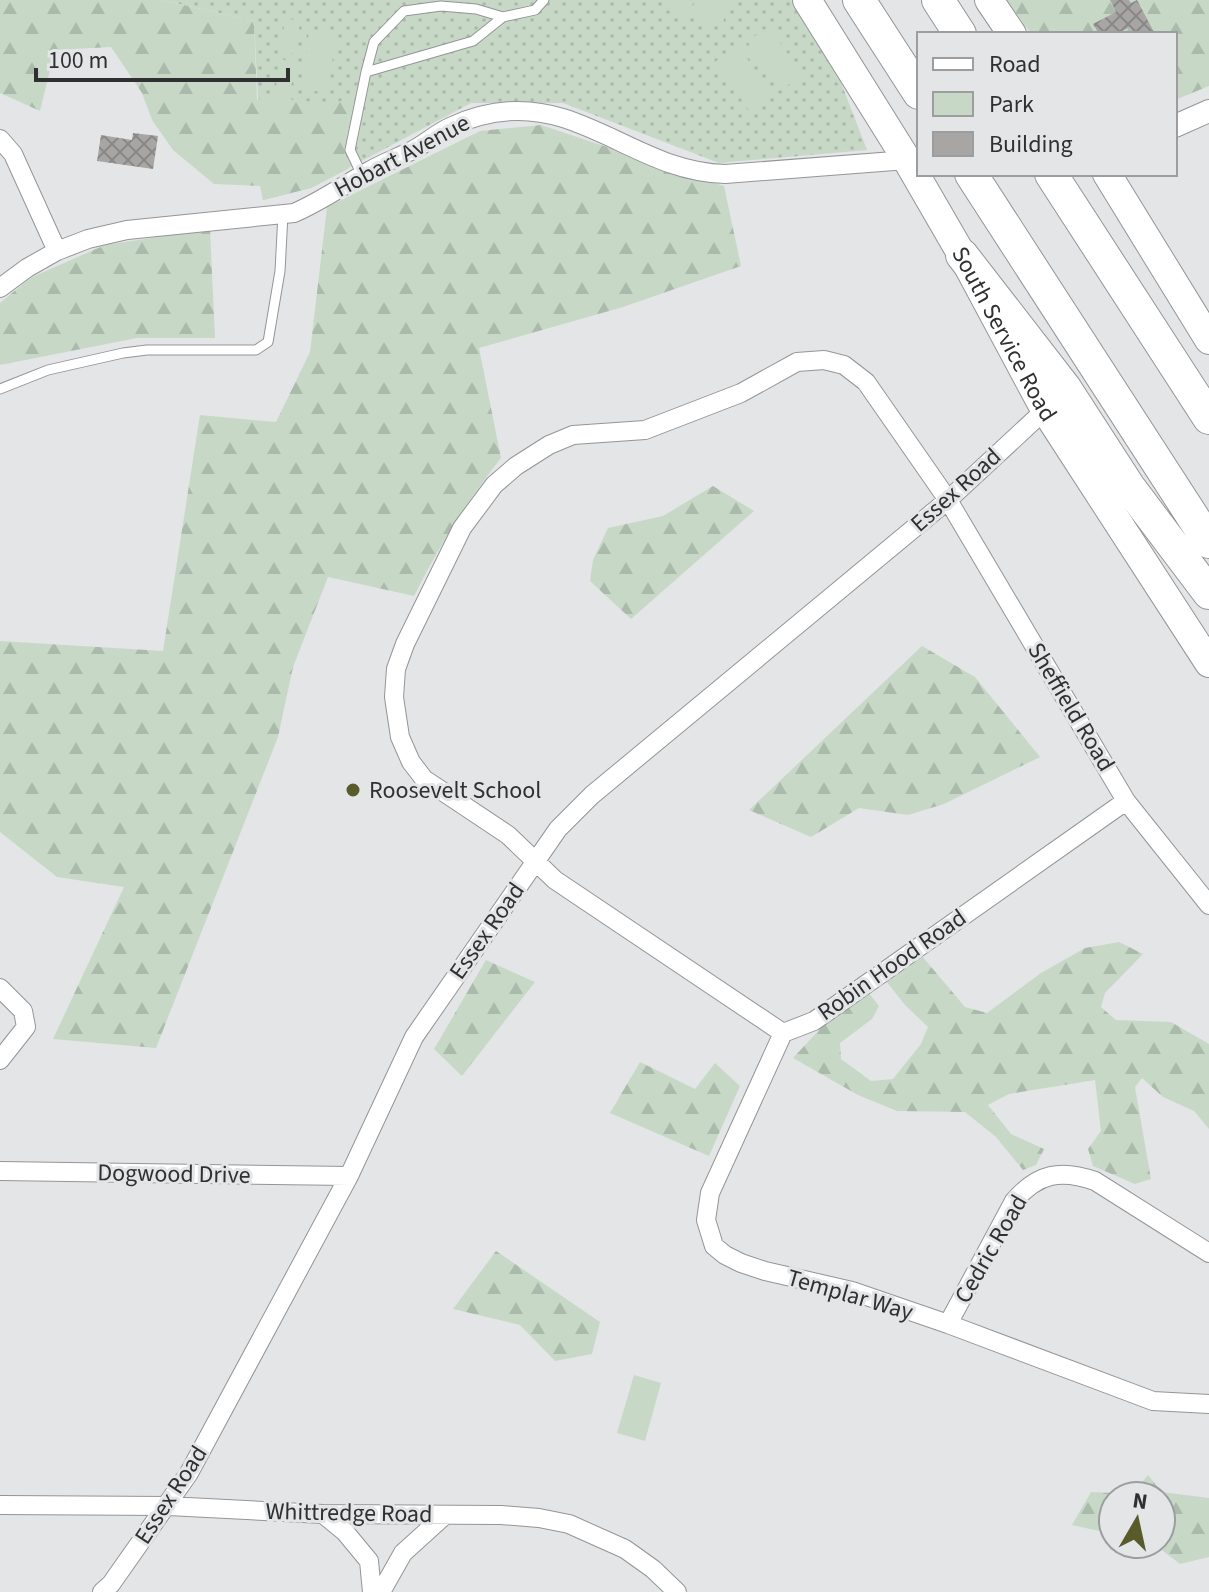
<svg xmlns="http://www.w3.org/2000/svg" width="1209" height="1592" font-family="'Source Sans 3',sans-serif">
  <defs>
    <pattern id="green-dots" width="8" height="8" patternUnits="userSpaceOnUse" patternTransform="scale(2)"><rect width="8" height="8" fill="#c7d9c6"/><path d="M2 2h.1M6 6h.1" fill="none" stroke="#abbbab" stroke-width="1.8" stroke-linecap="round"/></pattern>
    <pattern id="forest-firs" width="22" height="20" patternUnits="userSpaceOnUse" patternTransform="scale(2)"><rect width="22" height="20" fill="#c7d9c6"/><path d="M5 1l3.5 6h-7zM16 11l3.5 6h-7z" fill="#abbbab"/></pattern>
    <pattern id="building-cross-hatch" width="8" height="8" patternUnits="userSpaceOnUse" patternTransform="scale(2)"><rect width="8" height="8" fill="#a8a6a5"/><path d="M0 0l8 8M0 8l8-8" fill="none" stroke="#898887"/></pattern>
  </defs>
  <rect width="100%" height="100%" fill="#e3e5e7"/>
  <!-- green -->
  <path fill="url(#green-dots)" d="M162,0h629l42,62 34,88 -148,13 -156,-60h-92l-160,85 -48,12 -9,-179z"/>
  <!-- forest -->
  <path fill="url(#forest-firs)" d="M0,0h162l92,21 3,79 9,-4 68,9 16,-10 2,23 -8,31 4,20 -37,19 -48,12 -3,-14 -46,-2 -41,-34 -21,-30 -10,-27 -31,-46 -56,3 -15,61 -40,-18z
    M1007,0h202v86l-34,14v-66h-144z
    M541,125l183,61 17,80 -118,41 -144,41 22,110c-34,43 -62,88 -87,138l-86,-19 -35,90 -15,70 -122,311 -103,-9 71,-152 -67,-10 -57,-45v-191l163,10 37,-236 76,7 34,-70 17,-145 153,-76z
    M210,229l5,109h-78l-137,27v-62l30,-25 75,-33z
    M713,486l41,25 -123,108 -41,-38 3,-21 15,-32 55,-12z
    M922,646l53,31 65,80 -96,47 -36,11 -49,-7 -48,29 -62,-27z
    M1119,942l24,12 -38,39 -4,14 15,13 55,2 38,22v85l-15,-18 -31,-14 -21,-19 -7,9 16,92 -16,5 -42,-18 -5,-17 13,-18 -6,-51 -86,14 -21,11 23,29 33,15 -8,16 -13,5 -27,-33 -31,-25 -68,-1 -39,-16 -65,-37 29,-31 46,-35 11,14 -7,13 -32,24 1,16 30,22 22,-2 28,-35 7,-17 -23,-22 -19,-24 35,-26 44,52 22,6 54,-40 44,-25z
    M486,960l49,22 -73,94 -28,-27z
    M640,1062l55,27 20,-26 25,23 -31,70 -99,-43z
    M496,1251l104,71 -8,32 -37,7 -35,-36 -67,-16z
    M1148,1475l14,17 47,6v59l-29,7 -26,-20h7v-48h-48v38l-41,-9 19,-33 42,2z"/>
  <!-- pitch -->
  <path fill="#c7d9c6" d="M665,0h29l-5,16 -26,-7z
    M701,0h28l-7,26 -26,-7z
    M285,18l15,3 -4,33 -15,-2z
    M770,26l32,50 -23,15 -32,-50z
    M309,30l27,4 -8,59 -26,-4z
    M739,46l33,50 -23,15 -33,-50z
    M280,59l15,3 -5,33 -15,-2z
    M634,1375l27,8 -16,58 -28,-8z"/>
  <!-- building -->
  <path fill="url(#building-cross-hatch)" d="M1110,0h19l2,3 6,-3 18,34h-21l-4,-7 -13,7h-18l-6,-10 23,-12z
    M133,133l25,3 -5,33 -56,-8 4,-26 31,5z"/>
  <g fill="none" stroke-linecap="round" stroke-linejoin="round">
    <defs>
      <path id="service" d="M366,72l8,-30 30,-31 37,-5 35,3 27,8
        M362,175l-12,-25 16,-78 107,-31 30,-24 32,-7 9,-10
        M0,389l48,-19 75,-17 24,-3h109l12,-8 12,-71 3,-57"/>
      <path id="minor" d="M0,139l13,15 44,97
        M0,288l27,-20 30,-17 31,-12 39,-9 167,-17c26,-11 50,-28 75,-42 14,-8 30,-14 44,-21 13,-7 24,-17 37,-23 36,-17 75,-21 113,-9 57,18 99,54 162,56l182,-14
        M1126,801l-312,220 -31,12 -228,-153 -47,-45 -84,-56 -13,-17 -11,-25 -6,-40 2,-28 9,-25 57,-116 32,-43 22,-19 33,-21 24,-10 72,-5 96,-37 56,-31 27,-2 20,5 22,17 82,118 178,301 83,104
        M0,988l23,23 3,16 -26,33
        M783,1033l-73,160 -4,27 8,26 11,9 16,8 24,8 87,20 96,33 205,77 56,3
        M0,1171l349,5
        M948,1324l66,-123c24,-28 47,-32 81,-20l114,72
        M0,1505l168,1 155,8 178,1 38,3 30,6 56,25 28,20 24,23
        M323,1514l22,18 24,29 3,31
        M102,1592l9,-8 78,-111 160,-297 65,-139 144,-208 34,-34 356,-295 97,-90
        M381,1592l22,-39 42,-38"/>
      <path id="tertiary" d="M1175,126l34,-15"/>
      <g id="primary">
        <path id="s1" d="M807,0l100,160 55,95 83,155 164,253"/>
        <path d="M989,0l23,34"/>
        <path d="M1107,174l102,166"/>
      </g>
      <path id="motorway" d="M859,0l60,93
        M938,0l22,34
        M971,174l238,368
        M1051,174l158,244
        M962,255l103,133 64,99 80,106"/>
    </defs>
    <!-- service casing -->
    <use href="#service" stroke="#939597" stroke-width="11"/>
    <!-- minor casing -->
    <use href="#minor" stroke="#939597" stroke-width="20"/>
    <!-- tertiary casing -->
    <use href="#tertiary" stroke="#939597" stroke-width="24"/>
    <!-- primary casing -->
    <use href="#primary" stroke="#939597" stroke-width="30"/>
    <!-- motorway casing -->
    <use href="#motorway" stroke="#939597" stroke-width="34"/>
    <!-- service -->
    <use href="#service" stroke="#fff" stroke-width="9"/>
    <!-- minor -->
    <use href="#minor" stroke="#fff" stroke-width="18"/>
    <!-- tertiary -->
    <use href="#tertiary" stroke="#fff" stroke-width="22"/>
    <!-- primary -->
    <use href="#primary" stroke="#fff" stroke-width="28"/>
    <!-- motorway -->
    <use href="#motorway" stroke="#fff" stroke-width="32"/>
  </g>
  <!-- markers -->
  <circle fill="#595c2a" stroke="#e3e5e7" stroke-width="3" cx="353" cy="790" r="8"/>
  <g text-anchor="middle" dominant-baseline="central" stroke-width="6" stroke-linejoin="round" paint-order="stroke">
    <!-- street labels -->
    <g font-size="24" fill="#2f3031" stroke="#e3e5e7">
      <text transform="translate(402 156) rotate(-28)">Hobart Avenue</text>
      <text stroke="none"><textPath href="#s1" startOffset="388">South Service Road</textPath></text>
      <text transform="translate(956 490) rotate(-42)">Essex Road</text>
      <text transform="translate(1071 707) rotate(59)">Sheffield Road</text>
      <text transform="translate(487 931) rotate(-55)">Essex Road</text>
      <text transform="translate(892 965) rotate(-35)">Robin Hood Road</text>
      <text transform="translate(174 1174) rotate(1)">Dogwood Drive</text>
      <text transform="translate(991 1249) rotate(-60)">Cedric Road</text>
      <text transform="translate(850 1295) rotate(16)">Templar Way</text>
      <text transform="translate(171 1495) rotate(-57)">Essex Road</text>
      <text transform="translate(349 1513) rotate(1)">Whittredge Road</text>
    </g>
    <!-- poi labels -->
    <g font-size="24" fill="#2f3031" stroke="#e3e5e7" text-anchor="start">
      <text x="369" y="790">Roosevelt School</text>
    </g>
  </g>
  <!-- legend -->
  <rect x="917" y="32" width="260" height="144" fill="#e3e5e7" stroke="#9b9d9e" stroke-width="2"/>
  <rect x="933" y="58" width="40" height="12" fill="#ffffff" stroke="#9b9d9e" stroke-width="2"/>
  <text x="989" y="72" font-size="24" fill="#2f3031">Road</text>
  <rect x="933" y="92" width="40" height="24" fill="#c7d9c6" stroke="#9b9d9e" stroke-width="2"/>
  <text x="989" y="112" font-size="24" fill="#2f3031">Park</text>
  <rect x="933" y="132" width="40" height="24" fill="#a8a6a5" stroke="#9b9d9e" stroke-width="2"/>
  <text x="989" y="152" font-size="24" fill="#2f3031">Building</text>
  <!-- north arrow -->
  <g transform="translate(1137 1520) rotate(9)"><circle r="38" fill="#e3e5e7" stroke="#9b9d9e" stroke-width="2"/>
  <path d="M0-6L14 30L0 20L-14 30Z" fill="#595c2a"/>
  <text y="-12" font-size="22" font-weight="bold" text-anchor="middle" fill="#2f3031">N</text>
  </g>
  <!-- scale -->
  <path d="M36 68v12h252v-12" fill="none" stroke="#2f3031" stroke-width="4"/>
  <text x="48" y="68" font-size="24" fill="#2f3031" stroke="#e3e5e7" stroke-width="6" paint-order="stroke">100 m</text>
</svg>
